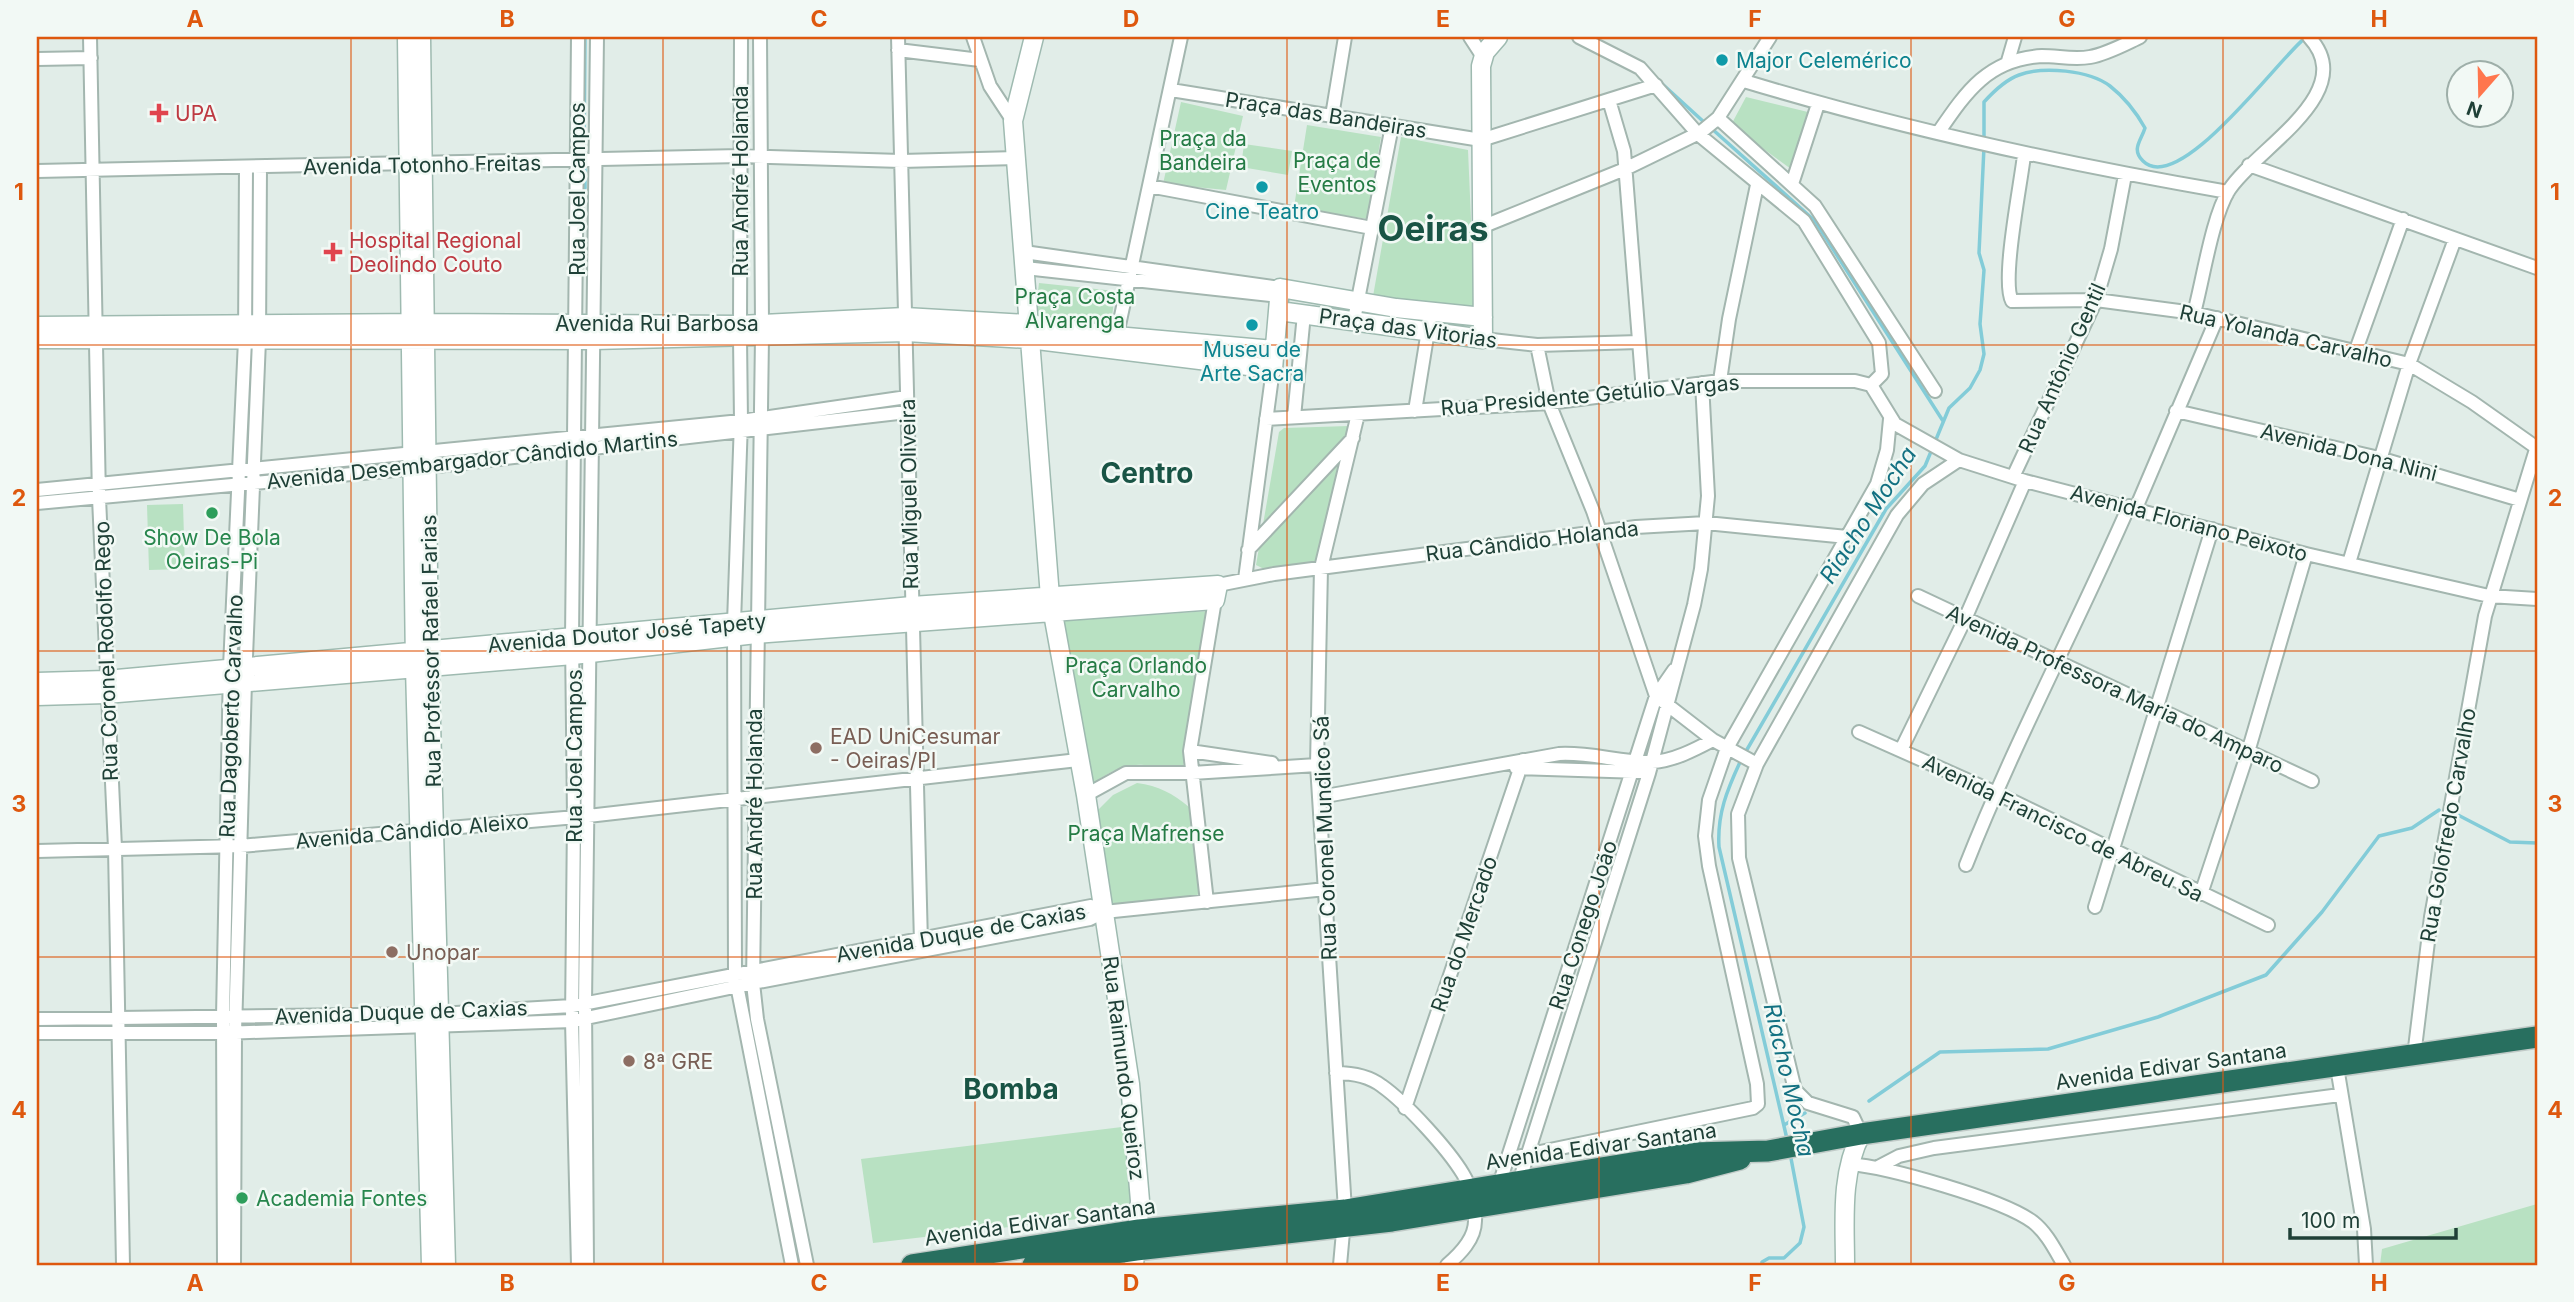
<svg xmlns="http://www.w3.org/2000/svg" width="2574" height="1302" font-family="Inter,sans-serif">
  <rect width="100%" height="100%" fill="#e1ede8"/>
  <!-- green -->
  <path fill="#b8e1c2" d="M1746,97l66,16 -21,56 -60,-44z
    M1181,102l62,14 -17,74 -63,-6z
    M1307,125l74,12 -14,82 -73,-12z
    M1401,137l67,13 7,161 -103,-9z
    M1244,144l48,7 -4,24 -47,-8z
    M1039,283l76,8 -5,43 -76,-9z
    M1349,426l-35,145 -40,3 -18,-9 23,-133 5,-4z
    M183,504l2,65 -36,1 -2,-65z
    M1209,611l-26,157c-19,4 -22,-1 -39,-3 -20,-2 -36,8 -52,19l-28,-163z
    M1137,783c22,3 35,10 52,24l10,86 -7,8 -75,6 -6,-3 -15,-92 17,-17z
    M1130,1126l7,86 -264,31 -12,-84z
    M2537,1204v61h-157l2,-16z"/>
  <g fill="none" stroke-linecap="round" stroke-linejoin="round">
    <!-- stream -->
    <path stroke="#83ccd8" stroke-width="3.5" d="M1659,81l46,42
      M1711,128l104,93 128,200
      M1984,140v-38c10,-11 21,-22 35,-27 24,-9 70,-5 91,11 14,11 26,26 35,42 -4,13 -14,21 -2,33 36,36 135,-102 162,-123
      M584,152l1,-115
      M585,169v19
      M1745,753l141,-244 39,-43 24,-58 21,-20 10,-18 4,-16 -4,-30 4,-54 -5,-17 5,-106
      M1741,760c-14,30 -24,54 -22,87l68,292
      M2458,815l52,27 27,1
      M1869,1101l71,-49 108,-3 110,-32 108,-42 56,-63 57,-76 33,-8 27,-18
      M1784,1125l21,-12
      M774,1144l25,118
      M1762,1265v-3l7,-4h15l16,-15 4,-16 -14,-74"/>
    <defs>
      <path id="street" d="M90,37l9,461 16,350 8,417
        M760,37l2,287
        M898,37l23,906
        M973,37l17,49 23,35
        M1470,37l13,20
        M1579,37l61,31 58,66 106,87 75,122 3,31 -11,11
        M898,50l82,10
        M37,59l54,-1
        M2008,61l7,-24
        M1744,81c159,48 320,83 484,111
        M1171,90l310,50 175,-55
        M1609,100l15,51 19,240
        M1332,116l13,-79
        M1718,118l97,88 120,185
        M1938,133c28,-41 50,-74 104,-77 16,0 32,4 48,1 17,-3 35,-13 50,-20
        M2024,155c-3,28 -23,126 -12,146l84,-1 98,13 215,51 63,38 65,46
        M2249,165l288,103
        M37,171l703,-15 161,5 116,-3
        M1792,184l26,-80
        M1149,186l223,42
        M1484,226l141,-57 76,-37 17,-14 52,-81
        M1024,252l256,36
        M1025,268l254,28
        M2194,313c9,-33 18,-96 35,-123 27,-42 132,-97 80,-153
        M1354,320l38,-194
        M740,325l1,-288
        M762,337l-9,646 4,36 50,246
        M740,338l1,83 -7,202 1,352 57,290
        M1483,339l54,6 102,-3
        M1115,344l66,-307
        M1537,345l12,58 44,108 63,185 57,44 44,24
        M2356,350l47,-131
        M1720,381l9,-62 28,-134
        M1871,385l24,39 64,36 66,21 281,73 183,42 48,3
        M1415,411l16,-99
        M2176,411l203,47 141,42
        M1294,417l10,-103
        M1266,419l283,-16 171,-22h135l16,4
        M2013,477l83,-177 15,-51 14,-74
        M37,490l704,-69 166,-24
        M37,503l391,-36 479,-55
        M2136,508l81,-190
        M1248,550l105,-112
        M2349,563l60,-199 46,-125
        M1245,579l28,-210
        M1218,585l56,-11 362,-47 70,-4 141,14
        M1918,596l394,185
        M1859,732l135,60 274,133
        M1901,750l64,-131 60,-138
        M1190,751l82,12
        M1516,768l125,4
        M1086,795l40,-22h66l125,-8
        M1320,797l239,-43c32,-2 62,9 93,8 21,-1 42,-12 61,-22
        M37,851l203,-5 348,-30 490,-56
        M1966,865c48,-122 110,-238 163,-359
        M2201,894l47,-142 58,-198
        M1207,902l-17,-151 25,-151
        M2095,907l117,-378
        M37,1019l402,-5 133,-8 519,-100 13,6
        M37,1033h186l349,-12 181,-38 337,-64 14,-7 222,-23
        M2414,1056l17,-139 54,-301 52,-170
        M2337,1067l27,162 2,36
        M1336,1073c16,0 33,3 46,13 24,17 66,63 81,88 8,13 13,31 12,47 0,18 -15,33 -28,44
        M1405,1108l118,-348
        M1861,1134l-8,-17 -45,-14 -13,-13 -56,-232 -1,-44 19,-50 140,-249 26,-31 36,-24
        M1507,1159l246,-51 5,-4 -1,-20 -48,-218 -4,-30 4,-36 18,-52 150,-264 10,-34 3,-31
        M1849,1164c39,3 153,35 184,58 14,11 22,28 31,43
        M1878,1167l21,-11 35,-8 406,-53
        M1499,1185l157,-489 18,-26
        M1518,1185l131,-412 45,-168 7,-36 7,-73 -6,-113
        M224,1265l-1,-248 7,-350 15,-327 1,-173
        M234,1265l1,-233 10,-351 14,-341 1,-173
        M578,1265l-6,-244 2,-204 -2,-178 6,-602
        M587,1265l-2,-261 12,-967
        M1340,1265l5,-55 -28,-445 4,-197 37,-154"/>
      <path id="secondary" d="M407,37l8,630 16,598
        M421,37l8,613 17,615
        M1034,37l-21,84 37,476 36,198 44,289 10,117 -6,64
        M1279,311l204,28 -2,-273 4,-14 13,-15
        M37,326l388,-3 315,2 165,-8 123,7 88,12 159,14
        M37,339l556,1 313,-8 123,7 244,30 7,-81 116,20 87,9
        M37,682l69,-2 806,-74 306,-21 -3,15 -459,34 -183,21 -467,39 -69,2
        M1845,1265c0,-44 -5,-90 16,-131"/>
      <path id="highway" d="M912,1265l227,-35 206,-20 348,-57 75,-2 93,-17 676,-97
        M1033,1265l103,-15 256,-29 294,-48 54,-14"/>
    </defs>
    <!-- street casing -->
    <use href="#street" stroke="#a3b6af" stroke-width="16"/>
    <!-- secondary casing -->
    <use href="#secondary" stroke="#9ebab0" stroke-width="21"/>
    <!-- highway casing -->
    <use href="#highway" stroke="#c0cac7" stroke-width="24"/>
    <!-- street -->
    <use href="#street" stroke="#fff" stroke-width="12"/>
    <!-- secondary -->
    <use href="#secondary" stroke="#fff" stroke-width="18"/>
    <!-- highway -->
    <use href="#highway" stroke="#286f5f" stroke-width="21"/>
  </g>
  <!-- grid -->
  <path fill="none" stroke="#de580e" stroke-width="2" stroke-opacity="0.55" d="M351,37v1228M663,37v1228M975,37v1228M1287,37v1228M1599,37v1228M1911,37v1228M2223,37v1228M37,345h2500M37,651h2500M37,957h2500"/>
  <!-- markers -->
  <g fill="#0f9aa8" stroke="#f2f9f5" stroke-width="2.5">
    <circle cx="1722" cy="60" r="7"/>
    <circle cx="1262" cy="187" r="7"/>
    <circle cx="1252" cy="325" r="7"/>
  </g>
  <g fill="#e0444e" stroke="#f2f9f5" stroke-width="2.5">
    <path d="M155.5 102.5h7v7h7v7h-7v7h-7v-7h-7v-7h7z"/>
    <path d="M329.5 241.5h7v7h7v7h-7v7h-7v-7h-7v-7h7z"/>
  </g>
  <g fill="#2e9e5b" stroke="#f2f9f5" stroke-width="2.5">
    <circle cx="212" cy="513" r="7"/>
    <circle cx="242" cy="1198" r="7"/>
  </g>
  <g fill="#8d6e63" stroke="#f2f9f5" stroke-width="2.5">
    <circle cx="816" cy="748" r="7"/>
    <circle cx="392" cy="952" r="7"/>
    <circle cx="629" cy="1061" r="7"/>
  </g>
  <g text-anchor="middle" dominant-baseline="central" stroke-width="5" stroke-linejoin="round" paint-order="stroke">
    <!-- culture labels -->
    <g font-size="21" fill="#0d838f" stroke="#f2f9f5">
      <text x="1736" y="60" text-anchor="start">Major Celemérico</text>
      <text x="1262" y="211">Cine Teatro</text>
      <text x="1252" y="349">Museu de<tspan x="1252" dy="24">Arte Sacra</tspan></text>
    </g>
    <!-- health labels -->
    <g font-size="21" fill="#be3a42" stroke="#f2f9f5" text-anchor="start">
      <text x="175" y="113">UPA</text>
      <text x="349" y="240">Hospital Regional<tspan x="349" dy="24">Deolindo Couto</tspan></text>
    </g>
    <!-- street labels -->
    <g font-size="21" fill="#1f4037" stroke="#f2f9f5">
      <text transform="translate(1326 115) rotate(9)">Praça das Bandeiras</text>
      <text transform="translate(422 165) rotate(-1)">Avenida Totonho Freitas</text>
      <text transform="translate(740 181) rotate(-90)">Rua André Holanda</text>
      <text transform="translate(577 189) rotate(-90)">Rua Joel Campos</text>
      <text x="657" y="323">Avenida Rui Barbosa</text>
      <text transform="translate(1408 328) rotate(8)">Praça das Vitorias</text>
      <text transform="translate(2286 336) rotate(13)">Rua Yolanda Carvalho</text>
      <text transform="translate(2062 368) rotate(-66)">Rua Antônio Gentil</text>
      <text transform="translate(1590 395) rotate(-5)">Rua Presidente Getúlio Vargas</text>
      <text transform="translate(2349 452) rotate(14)">Avenida Dona Nini</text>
      <text transform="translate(472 460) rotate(-6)">Avenida Desembargador Cândido Martins</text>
      <text transform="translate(909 494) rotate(-91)">Rua Miguel Oliveira</text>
      <text transform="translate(2189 523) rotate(15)">Avenida Floriano Peixoto</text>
      <text transform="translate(1532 541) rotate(-7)">Rua Cândido Holanda</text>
      <text transform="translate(627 633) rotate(-5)">Avenida Doutor José Tapety</text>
      <text transform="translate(106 651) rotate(-92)">Rua Coronel Rodolfo Rego</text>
      <text transform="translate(431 651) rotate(-91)">Rua Professor Rafael Farias</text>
      <text transform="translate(2115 689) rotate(25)">Avenida Professora Maria do Amparo</text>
      <text transform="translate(231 716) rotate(-88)">Rua Dagoberto Carvalho</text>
      <text transform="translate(574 756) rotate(-90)">Rua Joel Campos</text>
      <text transform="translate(754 804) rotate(-90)">Rua André Holanda</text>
      <text transform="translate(2448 825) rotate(-80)">Rua Golofredo Carvalho</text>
      <text transform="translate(2063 828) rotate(26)">Avenida Francisco de Abreu Sa</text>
      <text transform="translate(412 831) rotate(-5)">Avenida Cândido Aleixo</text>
      <text transform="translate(1325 838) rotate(-92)">Rua Coronel Mundico Sá</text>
      <text transform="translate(1583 925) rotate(-72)">Rua Conego João</text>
      <text transform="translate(961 933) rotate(-10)">Avenida Duque de Caxias</text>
      <text transform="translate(1464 934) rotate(-71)">Rua do Mercado</text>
      <text transform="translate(401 1012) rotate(-2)">Avenida Duque de Caxias</text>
      <text transform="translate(2171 1066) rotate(-8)">Avenida Edivar Santana</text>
      <text transform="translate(1124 1068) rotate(83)">Rua Raimundo Queiroz</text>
      <text transform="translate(1601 1146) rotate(-8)">Avenida Edivar Santana</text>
      <text transform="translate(1040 1222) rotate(-8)">Avenida Edivar Santana</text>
    </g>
    <!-- park labels -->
    <g font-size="21" fill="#257b45" stroke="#f2f9f5">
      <text x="1203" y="138">Praça da<tspan x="1203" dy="24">Bandeira</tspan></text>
      <text x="1337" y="160">Praça de<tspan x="1337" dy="24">Eventos</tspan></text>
      <text x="1075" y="296">Praça Costa<tspan x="1075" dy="24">Alvarenga</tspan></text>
      <text x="1136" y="665">Praça Orlando<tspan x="1136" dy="24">Carvalho</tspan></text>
      <text x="1146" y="833">Praça Mafrense</text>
    </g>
    <!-- leisure labels -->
    <g font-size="21" fill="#27864d" stroke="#f2f9f5">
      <text x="212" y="537">Show De Bola<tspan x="212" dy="24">Oeiras-Pi</tspan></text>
      <text x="256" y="1198" text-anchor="start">Academia Fontes</text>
    </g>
    <!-- education labels -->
    <g font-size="21" fill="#785e54" stroke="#f2f9f5" text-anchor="start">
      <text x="830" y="736">EAD UniCesumar<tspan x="830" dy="24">- Oeiras/PI</tspan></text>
      <text x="406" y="952">Unopar</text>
      <text x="643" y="1061">8ª GRE</text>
    </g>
    <!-- water labels -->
    <g font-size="23" font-style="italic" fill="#137182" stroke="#f2f9f5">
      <text transform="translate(1868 515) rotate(-57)">Riacho Mocha</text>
      <text transform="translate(1789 1080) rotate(77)">Riacho Mocha</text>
    </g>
    <!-- district labels -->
    <g font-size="28" font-weight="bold" fill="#195445" stroke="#f2f9f5">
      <text x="1147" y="473">Centro</text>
      <text x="1011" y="1089">Bomba</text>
    </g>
    <!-- town labels -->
    <g font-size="35" font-weight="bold" fill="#195445" stroke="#f2f9f5">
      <text x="1433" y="228">Oeiras</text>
    </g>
  </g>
  <!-- border -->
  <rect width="2574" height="1302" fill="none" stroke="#f2f9f5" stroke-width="77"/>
  <!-- north arrow -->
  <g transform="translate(2480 94) rotate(200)"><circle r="33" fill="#f2f9f5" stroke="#9eafa9" stroke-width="2"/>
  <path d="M0-5L12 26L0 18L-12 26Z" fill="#ff764d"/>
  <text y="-10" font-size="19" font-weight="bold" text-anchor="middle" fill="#1f4037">N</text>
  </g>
  <!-- scale -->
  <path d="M2290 1228v10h166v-10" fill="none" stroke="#1f4037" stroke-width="3.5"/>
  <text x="2301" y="1228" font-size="21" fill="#1f4037" stroke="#f2f9f5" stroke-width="5" paint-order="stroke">100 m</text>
  <rect x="38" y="38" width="2498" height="1226" fill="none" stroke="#de580e" stroke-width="2.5"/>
  <g font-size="23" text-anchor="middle" font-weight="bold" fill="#de580e">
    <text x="195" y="27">A</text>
    <text x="507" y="27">B</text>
    <text x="819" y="27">C</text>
    <text x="1131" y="27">D</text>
    <text x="1443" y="27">E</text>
    <text x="1755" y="27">F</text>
    <text x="2067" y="27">G</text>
    <text x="2379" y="27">H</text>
    <text x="19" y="200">1</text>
    <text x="2555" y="200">1</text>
    <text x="19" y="506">2</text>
    <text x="2555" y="506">2</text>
    <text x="19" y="812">3</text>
    <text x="2555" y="812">3</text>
    <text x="19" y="1118">4</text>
    <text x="2555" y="1118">4</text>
    <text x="195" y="1291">A</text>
    <text x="507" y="1291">B</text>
    <text x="819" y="1291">C</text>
    <text x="1131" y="1291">D</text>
    <text x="1443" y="1291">E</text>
    <text x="1755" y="1291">F</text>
    <text x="2067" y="1291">G</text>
    <text x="2379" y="1291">H</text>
  </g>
</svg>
